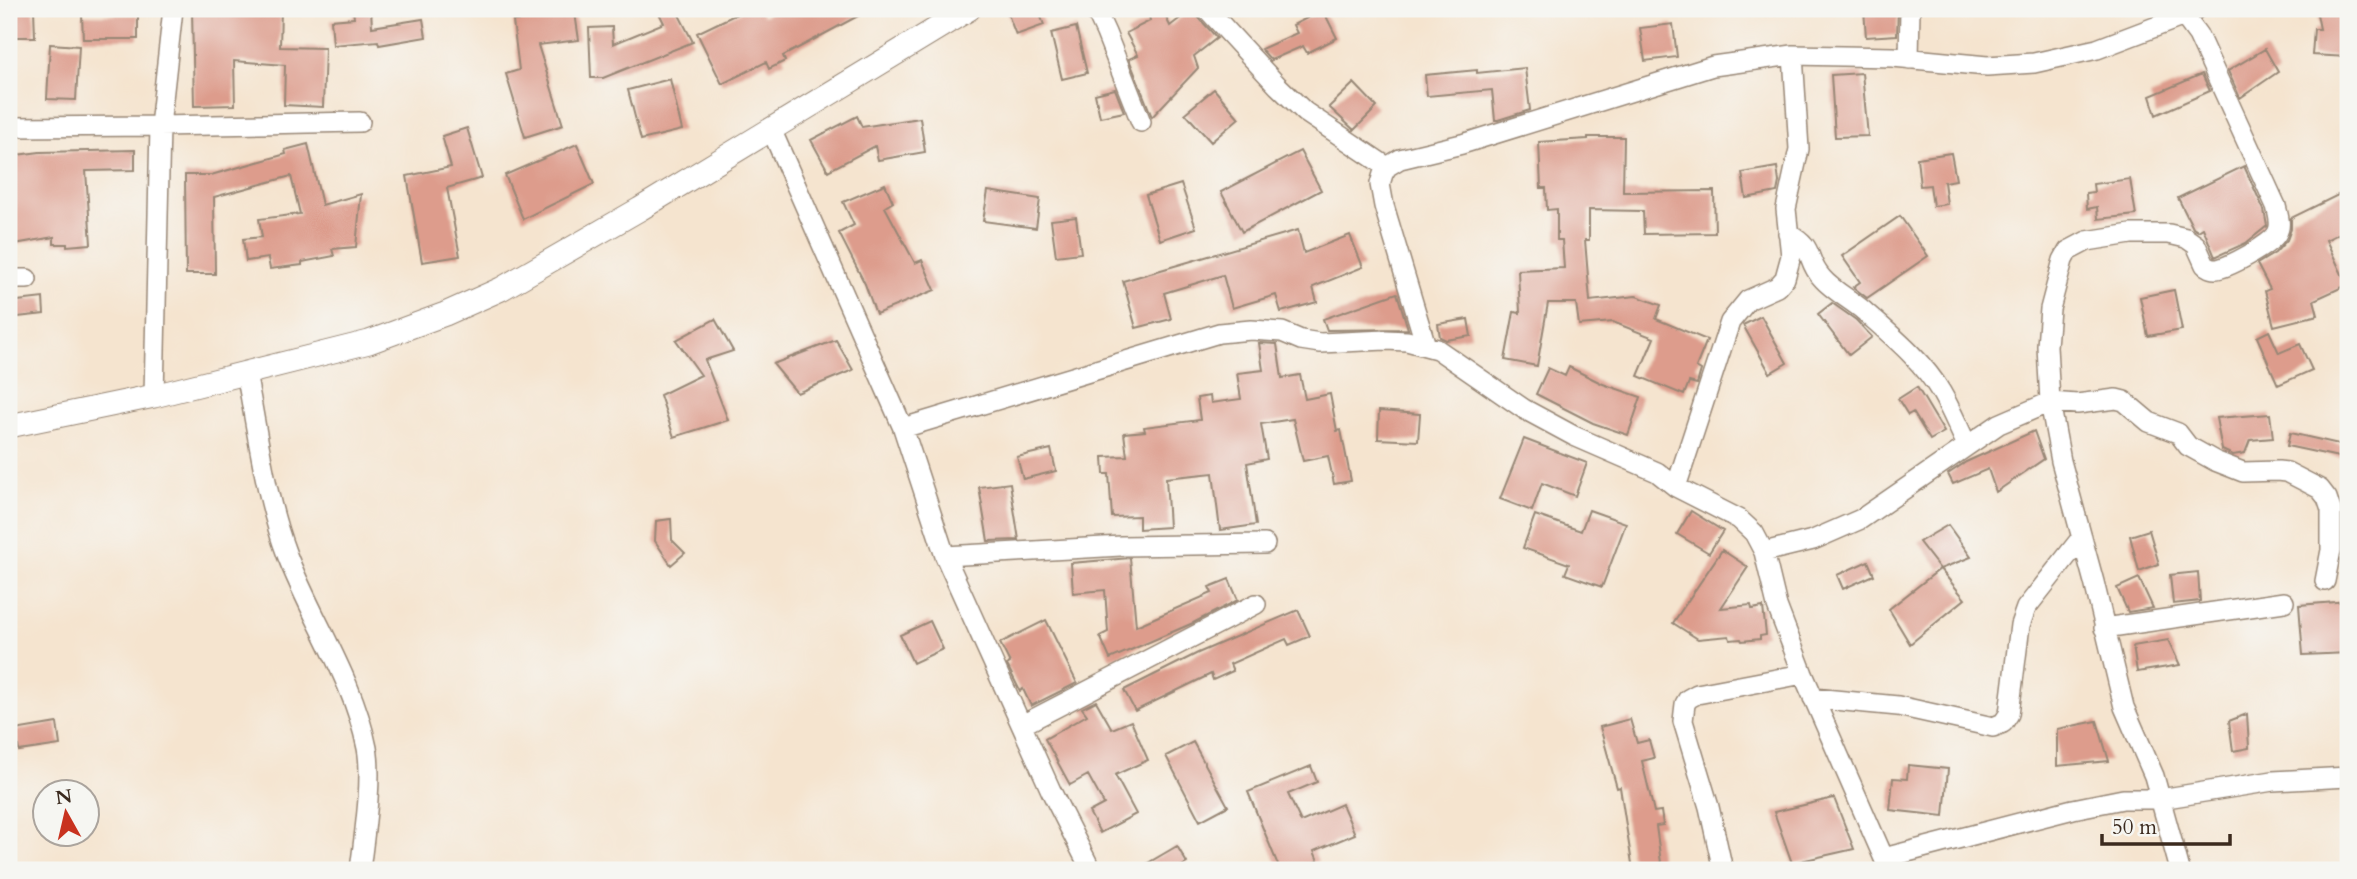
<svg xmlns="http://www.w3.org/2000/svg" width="2357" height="879" font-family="Cardo,serif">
  <rect width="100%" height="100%" fill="#f6f6f2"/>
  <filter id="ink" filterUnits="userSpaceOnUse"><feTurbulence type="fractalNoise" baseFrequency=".0143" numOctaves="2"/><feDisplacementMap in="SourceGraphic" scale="14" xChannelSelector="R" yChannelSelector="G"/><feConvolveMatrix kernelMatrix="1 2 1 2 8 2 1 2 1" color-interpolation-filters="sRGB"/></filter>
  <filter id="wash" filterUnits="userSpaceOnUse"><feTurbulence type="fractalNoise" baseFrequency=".00686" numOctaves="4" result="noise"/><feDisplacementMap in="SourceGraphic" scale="28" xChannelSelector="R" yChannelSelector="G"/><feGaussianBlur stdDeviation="1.57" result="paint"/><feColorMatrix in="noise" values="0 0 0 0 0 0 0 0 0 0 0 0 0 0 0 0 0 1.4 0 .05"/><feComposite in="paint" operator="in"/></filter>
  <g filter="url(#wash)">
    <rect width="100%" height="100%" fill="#f5e4cf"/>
    <g id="blocks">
      <!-- building -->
      <path fill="#dd9c8c" d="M9,9h25l1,28h-19v-10h-7z
        M192,9h89l-1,38 45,1 -2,59 -39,-2 1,-40 -51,-4 1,44 -41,1z
        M353,9h18l1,18 51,-8 3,18 -47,8 -1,-4 -45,4 -2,-25 23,-2z
        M657,9h19l17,33 -90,36h-12l-2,-50 23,-1 1,17 51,-21z
        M739,9h20l4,7 14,-7h94l-88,47 2,5 -16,8 -3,-7 -44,22 -25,-51 44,-21z
        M1006,9h32l6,16 -28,10z
        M1148,9h14l8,17 22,-17h3l3,8 19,21 -23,18 4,12 -46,49 -23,-58 9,-4 -12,-22 24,-12z
        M1864,9h34l-1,26 -31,2z
        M2316,9h32v48l-36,-2 2,-26h6z
        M1323,10l14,28 -30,15 -4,-7 -32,14 -10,-11 36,-16 -4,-8z
        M575,13l4,27 -41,5 25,80 -38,12 -19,-63 13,-4 -6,-49z
        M82,15h56v24h-55z
        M1673,24l4,33 -32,4 -5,-33z
        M1076,27l11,46 -25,6 -11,-46z
        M50,44l29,2 -3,54 -29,-1z
        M2265,49l13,23 -38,26 -12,-27z
        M1525,68l5,42 -32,10h-3l-3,-30 -65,6 -2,-21 52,-5v3z
        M1862,73l6,63 -33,1 -4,-62z
        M2202,74l8,17 -54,24 -6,-19z
        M670,79l12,51 -41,10 -13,-50z
        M1354,83l23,24 -23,23 -25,-23z
        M1115,89l9,23 -24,5 -5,-23z
        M1214,89l25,29 -28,24 -26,-29z
        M857,116l5,11 58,-9 5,34 -47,8 -3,-14 -47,25 -17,-31z
        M467,128l15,50 -35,10 13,68 -38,6 -15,-86 44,-9 -9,-31z
        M1588,137h36l-1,55 91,-1 1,42 -71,1 -1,-23 -54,-1v30h-4l5,61 46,-5 25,9 -5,14 51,21 -11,27 5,3 -4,14 -8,-2 -5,13 -46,-19 16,-38 -41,-16 -34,3 -3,-22h-28l-11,63 -32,-6 9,-48 6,1 -2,-43 46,-2 -2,-28h-5v-31l-10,1 -1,-22h-5l-2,-46 49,-3z
        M308,144l14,61 39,-11 -5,53 -24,2 2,7 -32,6v3l-32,4 -2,-11 -22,3 -3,-22 19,-2 -3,-18 41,-5 -9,-38 -77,21 1,77h-29l-1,-99h26l75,-21 -1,-4z
        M577,144l17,40 -71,35 -18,-44z
        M135,150v20l-49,1 5,73 -24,2v-2h-13v-7l-45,8v-89l31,-4z
        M1300,151l21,39 -79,42 -21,-40z
        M1951,153l5,27 -12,2 3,22 -14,2 -3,-21 -10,1 -3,-28z
        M2244,166l20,44 3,16 -21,17 -31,14 -12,-29 -5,3 -5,-3 -15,-30z
        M1777,167l2,15 -2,10 -31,6 -4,-25z
        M2130,179l6,36 -38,4 -1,-12 -10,2 -1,-16 8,-1 -1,-8z
        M885,184l8,18 -8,5 30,56 7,-3 13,30 -59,24 -11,-30 -26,-51 15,-8 -11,-23z
        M1181,184l15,44 -36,12 -14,-45z
        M2348,190v39l-22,11 21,45 -33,15 4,15 -44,11 -9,-35 5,-2 -13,-25 18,-11 12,-13 4,-11v-11z
        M988,191l52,8 -4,29 -53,-7z
        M1900,216l28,40 -61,42 -14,-11 7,-5 -18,-26z
        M1076,217l5,36 -25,3 -5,-36z
        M1298,230l6,23 46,-18 13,32 -50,20 4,15 -36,10 -5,-17 -44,13 -9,-33 -59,18 7,26 -35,9 -13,-47z
        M2174,290l8,40 -34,6 -8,-39z
        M1397,293l11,36 -81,1 -4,-11z
        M43,298l1,16 -35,4v-16z
        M1832,303l24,17 16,17 -23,18 -31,-41z
        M1761,316l26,47 -17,10 -27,-48z
        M715,319l18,32 -28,9 23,60 -54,17 -14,-42 41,-20 -25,-35z
        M1468,319l3,17 -25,4 -6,-3 -2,-13z
        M2269,331l10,22 21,-9 12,26 -34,15 -21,-48z
        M836,340l17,30 -56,23 -24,-29z
        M1259,343l18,1 5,34 18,-3 5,24 25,-5 7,37 4,-1 10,51 -17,3 -6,-28 -25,5 -10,-42 -32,5 6,35 -20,4 9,62 -36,5 -7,-57 -47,5 3,49 -30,2v-13l-27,1 -3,-43h-5l-1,-17 24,-1 -3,-23 21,-2 -1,-4 56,-7 -3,-22 13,-2 1,7 30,-4 -4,-26 26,-3z
        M1569,367l34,17 38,13 -13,38 -35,-12 -57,-29 12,-26 17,8z
        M1917,387l27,45 -14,8 -17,-28 -5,3 -10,-16z
        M1379,411l41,3 -2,27 -40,-2z
        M2270,414l3,24 -23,2 -5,13 -12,2 -11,-5 -6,-32z
        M2034,431l10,28 -48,33 -8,-23 -35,15 -5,-10 18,-12z
        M2290,433l58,13v13l-61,-13z
        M1524,439l63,24 -12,33 -33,-13 -10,28 -32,-12z
        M1051,449l5,22 -33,8 -6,-22z
        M1010,483l9,57 -31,1 -9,-54z
        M1589,510l37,13 -24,64 -37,-13 4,-10 -46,-16 12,-33 46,16z
        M1691,511l32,20 -14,22 -32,-19z
        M671,519l1,21 13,13 -14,12 -16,-24 1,-20z
        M1948,525l23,32 -31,12 -21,-27z
        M2149,530l10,34 -20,7 -9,-35z
        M1722,550l26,17 -27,41 30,-3 1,4 11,-2 3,28 -6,1v3l-18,2 -1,-2 -11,1 -1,-4 -31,3 -25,-16z
        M1130,558l6,68 76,-33 -3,-6 20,-8 9,21 -45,23 -83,36 -10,-23 8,-4 -3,-42 -32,3 -2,-30z
        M1868,561l6,14 -31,14 -6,-14z
        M1940,569l25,30 -55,45 -21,-35z
        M2198,572l2,29 -27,3 -3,-29z
        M2139,578l14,30 -25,4 -11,-24z
        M2348,601v52l-45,2 -4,-50z
        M1298,610l12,26 -21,9 -3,-6 -56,25 3,7 -20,9 -2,-6 -76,37 -11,-21 74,-37z
        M1046,620l31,63 -46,23 -8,-17 -3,2 -13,-26 3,-2 -10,-20z
        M930,621l13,28 -30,14 -13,-28z
        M2168,640l12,25 -43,7 -4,-26z
        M1096,701l16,28 19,-8 17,39 -33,15 21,39 -36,19 -11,-21 15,-8 -16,-29 -18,10 -25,-46 42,-24 -5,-7z
        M2247,714l2,34 -16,3 -4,-30z
        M1630,719l7,24 12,-3 5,18 -12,3 12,51 7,-1 2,14 -7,1 6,44h-29l-13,-83 -3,1 -17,-61z
        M2097,721l12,40 -52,5v-37z
        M57,723l3,22 -41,6 -4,-21z
        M1193,742l35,64 -28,15 -34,-65z
        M1908,765l40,4 -4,47 -54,-6 3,-32 14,1z
        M1311,766l6,16 -29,12 13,28 41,-18 13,30 -41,17 4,10 -22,9h-16l-32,-78z
        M1834,798l20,51 -62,14 -18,-51z
        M1177,846l10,17 -12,7h-39z"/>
    </g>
  </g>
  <g filter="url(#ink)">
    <use href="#blocks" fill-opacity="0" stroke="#988776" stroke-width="2"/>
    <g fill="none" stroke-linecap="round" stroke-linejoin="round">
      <defs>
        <path id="minor" d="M1095,9l11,24 35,89
          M1207,9l71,77 27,26 82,55
          M1909,59l1,-50
          M9,127l151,-1 200,-4
          M771,129l132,299 42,128 107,237 39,77
          M1788,233c28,14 17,27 34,45 10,12 29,22 42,33 27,24 59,50 77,81 10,17 17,35 26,53
          M9,279h18
          M1426,346l-42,-140 -4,-22 3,-10 4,-7 13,-8 62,-15 251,-78 80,-11 100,2 94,9 47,-3 63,-14 87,-33 12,-7
          M246,373c12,61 19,124 41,182 25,65 66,123 80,193 6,31 -3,89 -7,122
          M154,396l6,-270 13,-117
          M903,428l316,-95 32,-3 31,2 19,8 19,3 66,-3 21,1 30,8 87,60 50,27 83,36 19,15 63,32 15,14 10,19 13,54 26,68 86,196
          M1676,487l54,-165 18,-22 29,-13 8,-9 6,-22 -5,-47 13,-60 -6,-94
          M1764,552l49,-12 48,-21 138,-95 51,-22 27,2 39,-5 8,2 25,21 29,11 10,13 27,15 28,11 35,-1 9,1 33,17 7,9 4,12v40l-6,31
          M945,556l176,-10 144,-2
          M2104,628l180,-26
          M1813,698l85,8 95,21 10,-4 6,-9 11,-89 6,-17 56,-71
          M1022,725l234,-121
          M1884,858l189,-49 50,-10h37l113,-18 75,-4
          M1723,870l-14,-63 -26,-86 2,-17 3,-5 9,-5 106,-20
          M2180,870l-26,-94 -30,-69 -30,-125 -33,-121 -11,-59 -3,-56 3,-37 13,-49 5,-9 19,-10 44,-7h38l17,4 10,7 9,20c5,3 5,4 10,4 12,0 57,-25 62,-36 5,-8 1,-18 -1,-27l-78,-171 -14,-19"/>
        <path id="tertiary" d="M9,426l145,-30 215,-54 76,-28 56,-25 139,-80 329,-200"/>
      </defs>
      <!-- minor casing -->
      <use href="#minor" stroke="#988776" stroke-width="22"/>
      <!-- tertiary casing -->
      <use href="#tertiary" stroke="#988776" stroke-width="25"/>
      <!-- minor -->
      <use href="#minor" stroke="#fff" stroke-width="19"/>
      <!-- tertiary -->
      <use href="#tertiary" stroke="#fff" stroke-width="23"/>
    </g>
  </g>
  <!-- margin -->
  <rect width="2357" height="879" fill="none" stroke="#f6f6f2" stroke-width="35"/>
  <!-- north arrow -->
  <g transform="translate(66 813) rotate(352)"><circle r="33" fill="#f6f6f2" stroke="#aba49d" stroke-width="2"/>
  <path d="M0-5L12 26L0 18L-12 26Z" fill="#c8321e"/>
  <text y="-10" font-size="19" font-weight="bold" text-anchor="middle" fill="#3b2a1e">N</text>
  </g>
  <!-- scale -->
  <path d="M2102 834v10h128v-10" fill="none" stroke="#3b2a1e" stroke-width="3.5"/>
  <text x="2112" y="834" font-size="21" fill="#3b2a1e" stroke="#f6f6f2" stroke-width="5" paint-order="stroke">50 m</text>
</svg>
